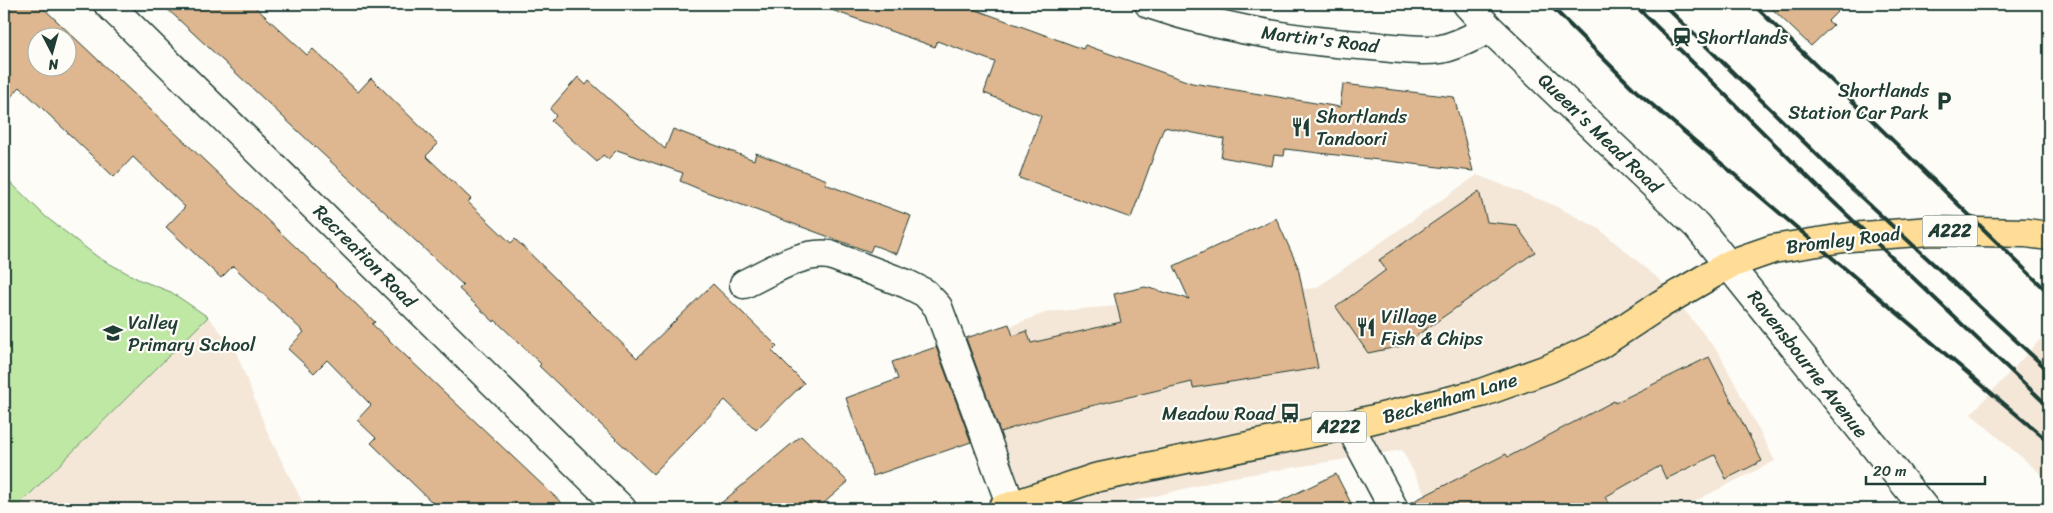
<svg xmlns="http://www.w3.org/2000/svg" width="2053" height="513" font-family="Sriracha,sans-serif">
  <rect width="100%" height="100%" fill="#fdfcf7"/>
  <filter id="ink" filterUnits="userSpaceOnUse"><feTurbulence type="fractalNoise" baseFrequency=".02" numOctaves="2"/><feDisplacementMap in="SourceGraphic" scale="10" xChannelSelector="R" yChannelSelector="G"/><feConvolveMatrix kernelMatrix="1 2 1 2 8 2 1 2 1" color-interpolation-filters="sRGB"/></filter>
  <g filter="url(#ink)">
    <!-- built -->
    <path fill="#f4e7d8" d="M1477,175l74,29 47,24 62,52 59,73 56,108 -96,48h-246l-31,-59 -174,28 -125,31h-90l-64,-160 99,-37 268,-24z
      M4,176l42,41 53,41 41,22 31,12 37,25 27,32 33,85 38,75h-302z
      M2049,330v151l-78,-67z"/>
    <!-- green -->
    <path fill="#bfe8a4" stroke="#6f926c" d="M4,176l42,41 53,41 41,22 31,12 37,25 -193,192h-11z"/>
    <!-- building -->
    <path fill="#deb68f" stroke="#1f3d34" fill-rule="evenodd" d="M4,4h35l336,318 -3,2 196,185h-129l-68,-66 5,-5 -19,-18 14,-15 -44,-45 -13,13 -26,-24 16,-17 -71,-66 -12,12 -55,-51 19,-20 -52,-50 -19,20 -94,-90 -16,17zM38,38h30v30h-30z
      M162,4h90l55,51 6,-6 45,43 13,-14 67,66 -12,12 45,43 -3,3 43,41 4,-4 122,119 76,-74 64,62 -5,5 32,32 -48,47 -31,-30 -72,74 -114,-108 2,-2 -46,-44 -1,2 -35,-33 4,-4z
      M827,4h133l123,45 2,-4 107,38 148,24 3,-23 111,13 19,74 -188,-22 -1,7 -10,-1 -2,11 -51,-9 3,-18 -60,-12 -33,91 -112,-40 22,-62 -57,-23 11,-31 -58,-21 -2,6 -109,-39z
      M1767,4h78l-17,17 5,4 -22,21z
      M578,77l8,8 3,-4 76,68 8,-20 81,31 2,-7 71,27 -2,4 86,32 -14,38 -24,-9 -3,7 -166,-61 -24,-10 3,-8 -66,-23 -9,9 -5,-4 -6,7 -46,-41 5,-5 -6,-7z
      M1479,191l8,31 29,3 19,27 -133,94 -34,7 -32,-46 50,-37 -7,-10z
      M1276,218l22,49 20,101 -125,20 -1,-6 -139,33 -53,17 -34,-94 43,-14 4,12 14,-5 4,12 90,-21 -7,-28 31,-7 44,12 -15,-33z
      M936,347l35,95 -98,34 -27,-78 52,-19 -6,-17z
      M1709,357l53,104 -36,18 -11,-24 -49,24 -6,-13 -55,31 7,12h-202l-2,-5 98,-50 2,3 106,-56 1,2z
      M801,436l47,46 -31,27h-103z
      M1336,474l18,35h-90z"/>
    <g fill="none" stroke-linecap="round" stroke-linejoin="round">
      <defs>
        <path id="minor" d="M108,4l514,505
          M1149,4c73,25 147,37 223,42 23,2 47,6 69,3 17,-3 33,-13 49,-20
          M1467,4l23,25 207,197 228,283
          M744,284c26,-12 56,-33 86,-29l77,29 18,9 13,14 73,199
          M1349,425l45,84"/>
        <path id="major" d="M1002,509l93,-31 254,-53 132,-32 69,-25 46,-21 65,-43 69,-40 43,-15 77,-12 81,-6 95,2 23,3"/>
      </defs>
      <!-- minor casing -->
      <use href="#minor" stroke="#1f3d34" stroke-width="31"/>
      <!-- major casing -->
      <use href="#major" stroke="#1f3d34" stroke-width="31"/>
      <!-- minor -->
      <use href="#minor" stroke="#fdfcf7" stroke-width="28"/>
      <!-- major -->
      <use href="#major" stroke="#ffdd96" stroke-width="28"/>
      <!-- rail -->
      <path stroke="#1f3d34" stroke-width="4" d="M1549,4l87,87 413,351
        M1634,4l190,189 225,214
        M1663,4l184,180 202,187
        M1753,4l296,289"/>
    </g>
  </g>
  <!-- icons -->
  <defs>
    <symbol id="station-bare" viewBox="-9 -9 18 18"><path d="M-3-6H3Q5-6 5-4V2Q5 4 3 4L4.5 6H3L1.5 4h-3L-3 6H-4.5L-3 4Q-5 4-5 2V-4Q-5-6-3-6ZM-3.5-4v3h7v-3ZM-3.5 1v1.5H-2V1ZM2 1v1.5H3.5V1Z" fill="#1f3d34" stroke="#fdfcf7" stroke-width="2.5" paint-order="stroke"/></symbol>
    <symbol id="parking-bare" viewBox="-9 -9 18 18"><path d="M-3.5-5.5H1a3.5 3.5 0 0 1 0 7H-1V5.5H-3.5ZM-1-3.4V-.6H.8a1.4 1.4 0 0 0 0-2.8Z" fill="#1f3d34" stroke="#fdfcf7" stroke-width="2.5" paint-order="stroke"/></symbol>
    <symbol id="restaurant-bare" viewBox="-9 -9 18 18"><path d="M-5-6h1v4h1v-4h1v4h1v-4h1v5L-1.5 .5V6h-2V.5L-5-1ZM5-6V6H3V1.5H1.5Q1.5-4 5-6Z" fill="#1f3d34" stroke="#fdfcf7" stroke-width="2.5" paint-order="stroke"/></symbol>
    <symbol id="school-bare" viewBox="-9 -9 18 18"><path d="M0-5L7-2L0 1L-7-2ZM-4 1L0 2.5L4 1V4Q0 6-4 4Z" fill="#1f3d34" stroke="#fdfcf7" stroke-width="2.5" paint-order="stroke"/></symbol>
    <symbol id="bus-bare" viewBox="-9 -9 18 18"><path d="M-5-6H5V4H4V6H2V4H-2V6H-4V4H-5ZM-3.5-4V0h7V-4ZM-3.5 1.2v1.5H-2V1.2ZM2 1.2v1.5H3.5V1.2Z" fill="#1f3d34" stroke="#fdfcf7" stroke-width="2.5" paint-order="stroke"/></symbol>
  </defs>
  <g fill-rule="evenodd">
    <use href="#station-bare" x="1668" y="23" width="28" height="28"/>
    <use href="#parking-bare" x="1930" y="87" width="28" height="28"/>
    <use href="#restaurant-bare" x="1287" y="113" width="28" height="28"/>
    <use href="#restaurant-bare" x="1352" y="313" width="28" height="28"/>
    <use href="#school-bare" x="99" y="319" width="28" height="28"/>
    <use href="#bus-bare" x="1276" y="399" width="28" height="28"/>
  </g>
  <g text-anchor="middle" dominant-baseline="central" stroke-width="4.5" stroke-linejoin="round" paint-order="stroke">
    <!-- shield labels -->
    <g fill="#fdfcf7" stroke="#62766e" stroke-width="1">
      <rect x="1922.5" y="215.5" width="55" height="31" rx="4"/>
      <rect x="1311.5" y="411.5" width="55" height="31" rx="4"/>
    </g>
    <g font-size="18" font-weight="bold" fill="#1f3d34">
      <text x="1950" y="231">A222</text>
      <text x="1339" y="427">A222</text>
    </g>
    <!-- poi labels -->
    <g font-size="19" fill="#1f3d34" stroke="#fdfcf7" text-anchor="start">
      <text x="1697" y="37">Shortlands</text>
      <text x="1929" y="90" text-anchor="end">Shortlands<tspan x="1929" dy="22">Station Car Park</tspan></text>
      <text x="1316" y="116">Shortlands<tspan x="1316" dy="22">Tandoori</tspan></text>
      <text x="1381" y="316">Village<tspan x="1381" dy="22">Fish &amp; Chips</tspan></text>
      <text x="128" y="322">Valley<tspan x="128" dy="22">Primary School</tspan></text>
      <text x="1275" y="413" text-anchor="end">Meadow Road</text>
    </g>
    <!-- street labels -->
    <g font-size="19" fill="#1f3d34" stroke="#fdfcf7">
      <text transform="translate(1320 39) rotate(7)">Martin's Road</text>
      <text transform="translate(1600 133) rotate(44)">Queen's Mead Road</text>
      <text transform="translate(1843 240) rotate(-7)">Bromley Road</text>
      <text transform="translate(365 256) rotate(45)">Recreation Road</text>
      <text transform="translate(1808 364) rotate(52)">Ravensbourne Avenue</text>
      <text transform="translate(1450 398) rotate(-16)">Beckenham Lane</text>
    </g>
  </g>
  <!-- margin -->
  <rect width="2053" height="513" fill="none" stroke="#fdfcf7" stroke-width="20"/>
  <rect x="10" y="10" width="2033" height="493" fill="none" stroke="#1f3d34" stroke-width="2" filter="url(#ink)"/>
  <!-- north arrow -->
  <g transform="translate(52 52) rotate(174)"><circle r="24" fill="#fdfcf7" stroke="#a4b0a9"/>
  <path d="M0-4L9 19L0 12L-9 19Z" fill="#1f3d34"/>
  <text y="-8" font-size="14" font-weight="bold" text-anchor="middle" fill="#1f3d34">N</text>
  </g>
  <!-- scale -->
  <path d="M1866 476v8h119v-8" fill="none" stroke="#1f3d34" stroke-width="2.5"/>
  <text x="1873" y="476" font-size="15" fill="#1f3d34" stroke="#fdfcf7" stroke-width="4" paint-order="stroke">20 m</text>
</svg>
